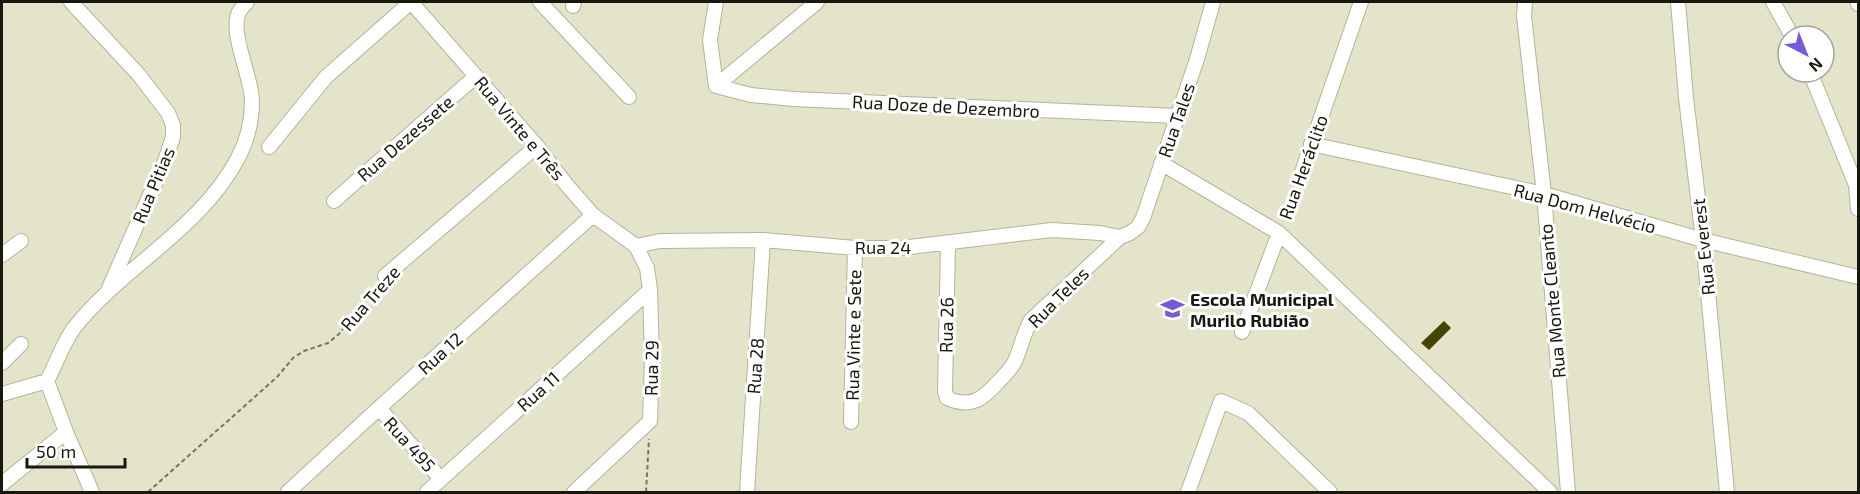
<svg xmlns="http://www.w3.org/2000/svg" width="1860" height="494" font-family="'Exo 2',sans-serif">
  <rect width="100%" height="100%" fill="#e3e4ca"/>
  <!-- building -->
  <path fill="#454403" d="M1444,321l7,7 -22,22 -8,-7z"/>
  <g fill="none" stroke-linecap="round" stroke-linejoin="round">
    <defs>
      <path id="minor" d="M71,2l68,73 29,38 5,12v12l-8,24 -56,127
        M411,2l126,144 28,37 28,32 43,31 11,22 3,22 2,68 -2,63 -76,71
        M540,2l89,95
        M716,2l-6,38 6,46
        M1525,2l-1,14 20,178 24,298
        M1678,2l8,96 17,142 24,252
        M1773,2l19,34
        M1858,2v2
        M573,6l1,-4
        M1810,72l46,113 2,24
        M716,86l35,9 42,4 384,17
        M716,86l101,-84
        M1311,144l233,50 159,46 155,37
        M269,147l57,-70 85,-75
        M1161,163l118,70 271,259
        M1300,178l61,-176
        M334,201l142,-125
        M948,244l-3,147 2,7c24,11 36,1 52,-17 5,-5 11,-11 15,-18 7,-14 9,-29 17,-43l89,-83
        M636,246l24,-5 103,-1 92,8h46l151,-18 48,3 20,4 10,-4 8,-6 5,-9 54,-159 16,-57
        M2,255l19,-14
        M385,276l152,-130
        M1242,332l37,-99
        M2,363l19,-19
        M2,394l45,-13
        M379,408l62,71
        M851,422l4,-174
        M2,484l64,-52
        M92,492l-26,-60 -19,-51c9,-17 16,-38 27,-53 49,-62 126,-98 164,-170 9,-17 14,-37 14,-57 0,-24 -23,-68 -13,-89 2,-4 6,-7 8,-10
        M288,492l91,-84 214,-193
        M427,492l223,-202
        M747,492l16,-252
        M1188,492l33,-91 27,12 82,79"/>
    </defs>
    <!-- minor casing -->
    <use href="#minor" stroke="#b3b49b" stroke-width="16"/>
    <!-- path -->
    <path stroke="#747564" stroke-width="2" stroke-dasharray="4.5 3" stroke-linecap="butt" d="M1284,220l11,-31
      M148,492l129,-115 16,-19 11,-7 24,-8 11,-9 38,-48
      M646,492l3,-53"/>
    <!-- minor -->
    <use href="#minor" stroke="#fff" stroke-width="14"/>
  </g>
  <!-- icons -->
  <defs>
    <symbol id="school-bare" viewBox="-9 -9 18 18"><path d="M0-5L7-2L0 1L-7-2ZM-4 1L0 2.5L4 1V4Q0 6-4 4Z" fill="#755bd5" stroke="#fff" stroke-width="2.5" paint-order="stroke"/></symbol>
  </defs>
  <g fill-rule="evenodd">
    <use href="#school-bare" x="1156" y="292" width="33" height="33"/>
  </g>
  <g text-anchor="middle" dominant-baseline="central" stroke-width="6" stroke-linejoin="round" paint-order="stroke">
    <!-- street labels -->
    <g font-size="18" fill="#18180f" stroke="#fff">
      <text transform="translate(946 106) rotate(3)">Rua Doze de Dezembro</text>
      <text transform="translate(1176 120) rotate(-71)">Rua Tales</text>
      <text transform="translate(520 128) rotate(50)">Rua Vinte e Três</text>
      <text transform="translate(405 138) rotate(-41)">Rua Dezessete</text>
      <text transform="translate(1303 167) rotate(-70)">Rua Heráclito</text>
      <text transform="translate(153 185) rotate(-67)">Rua Pitias</text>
      <text transform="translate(1585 208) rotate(15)">Rua Dom Helvécio</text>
      <text x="883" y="247">Rua 24</text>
      <text transform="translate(1703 247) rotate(-96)">Rua Everest</text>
      <text transform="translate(1058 297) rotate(-45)">Rua Teles</text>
      <text transform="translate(370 298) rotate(-49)">Rua Treze</text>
      <text transform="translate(1552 301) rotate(-95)">Rua Monte Cleanto</text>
      <text transform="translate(946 325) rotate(-89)">Rua 26</text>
      <text transform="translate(853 335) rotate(-89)">Rua Vinte e Sete</text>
      <text transform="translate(440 353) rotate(-42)">Rua 12</text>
      <text transform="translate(755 366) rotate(-86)">Rua 28</text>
      <text transform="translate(651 368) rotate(-89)">Rua 29</text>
      <text transform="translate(538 391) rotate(-42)">Rua 11</text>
      <text transform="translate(410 444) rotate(48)">Rua 495</text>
    </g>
    <!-- poi labels -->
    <g font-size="18" font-weight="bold" fill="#18180f" stroke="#fff" text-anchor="start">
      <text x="1190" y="299">Escola Municipal<tspan x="1190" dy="21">Murilo Rubião</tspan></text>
    </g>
  </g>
  <!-- border -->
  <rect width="1860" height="494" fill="none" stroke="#18180f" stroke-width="6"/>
  <!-- north arrow -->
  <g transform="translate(1806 54) rotate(138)"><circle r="28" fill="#ffffff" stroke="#a3a39f" stroke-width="1.5"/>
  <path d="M0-4.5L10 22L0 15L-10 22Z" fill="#755bd5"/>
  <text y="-9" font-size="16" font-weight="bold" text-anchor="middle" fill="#18180f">N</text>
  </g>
  <!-- scale -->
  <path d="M27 458v9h98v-9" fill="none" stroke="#18180f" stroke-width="3"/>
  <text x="36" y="458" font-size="18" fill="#18180f" stroke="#ffffff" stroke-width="4.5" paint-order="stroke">50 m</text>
</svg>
